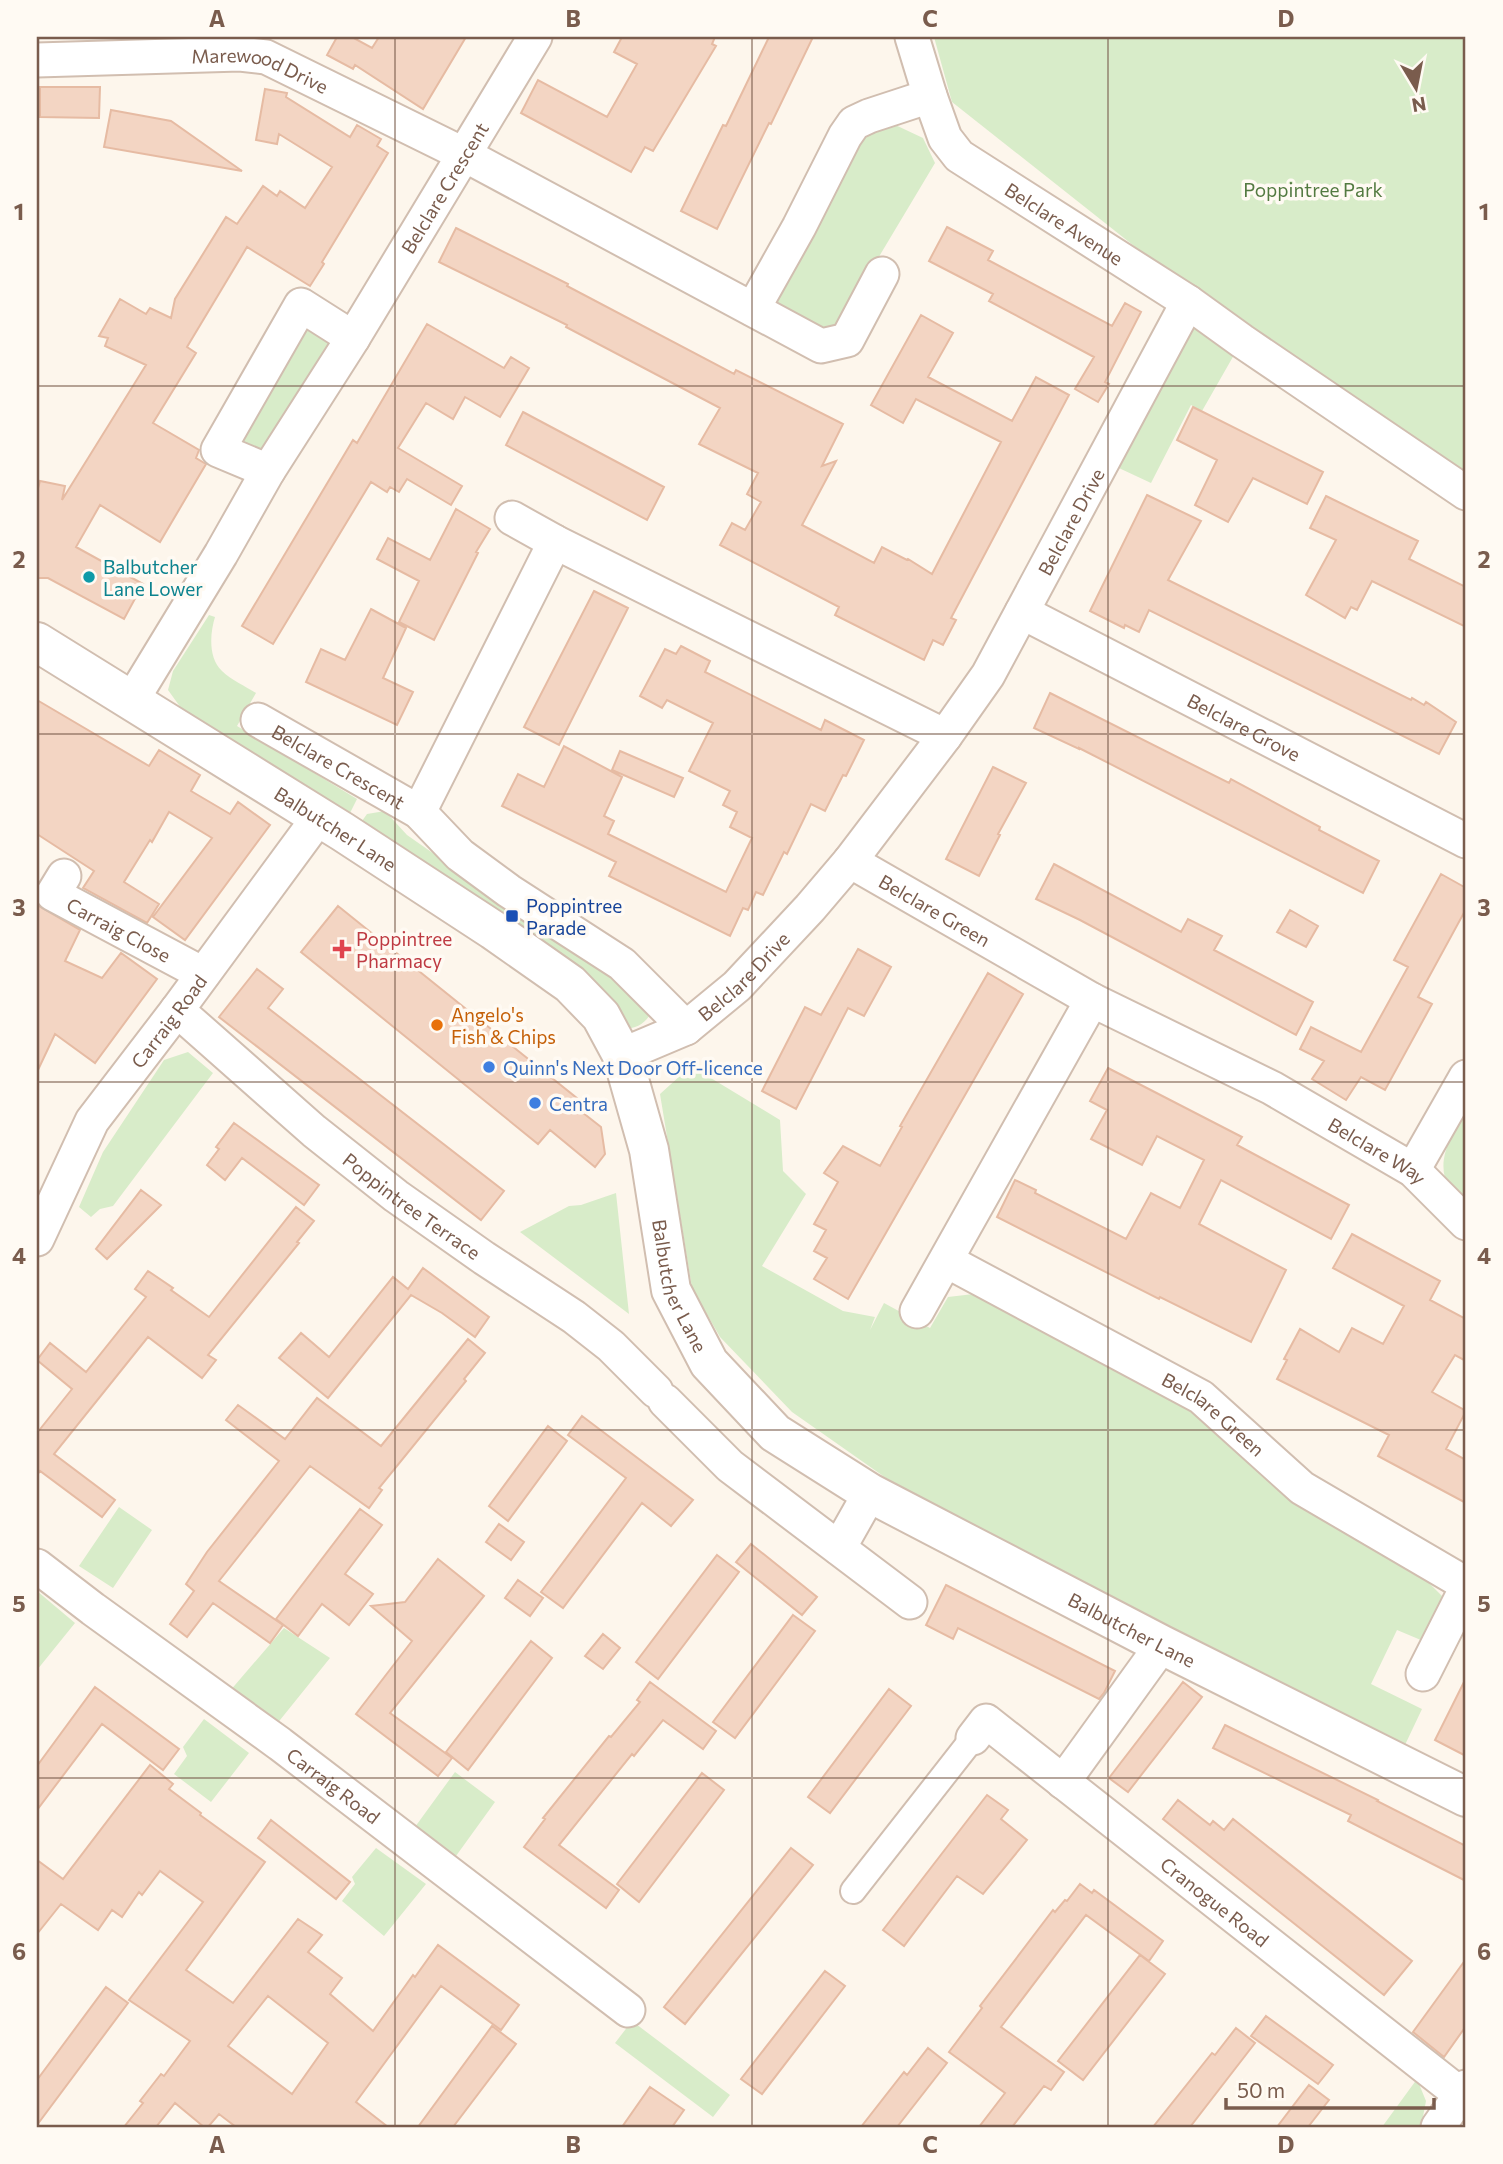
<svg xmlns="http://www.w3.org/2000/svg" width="1503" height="2164" font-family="Commissioner,sans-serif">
  <rect width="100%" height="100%" fill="#fdf6ec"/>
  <!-- green -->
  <path fill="#d8ecc9" d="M934,37h532v435l-270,-177 -244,-193z
    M889,122l34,16 12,25 -61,102 -28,56 -21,8 -49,-26 2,-25 75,-136z
    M301,305l52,33 -87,142 -48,-30z
    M1188,308l54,33 -40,70 -11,-6 -40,78 -45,-21z
    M209,615l6,2c-5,16 -7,41 7,54 9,9 23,15 34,22l-19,33 120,73 -9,18 -167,-109 -13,-18 5,-19z
    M385,811l22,24 100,70 135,89 11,16c-8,14 -15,18 -30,19l-266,-201 10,-14z
    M188,1052l25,21 -100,133 -13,3 -9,8 -12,-10 24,-55 61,-92z
    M691,1066l89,54 3,51 23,23 -44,72 81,45 32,6 -5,13 14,-27 46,25 18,-31 34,-4 226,126 215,158 23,23 -18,43 -31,-13 -26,54 51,25 -18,38 -388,-199 -130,-70 -94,-66 -72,-75 -28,-49 -32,-194z
    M1466,1110v95c-5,-5 -12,-10 -16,-16 -17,-27 3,-56 16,-79z
    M616,1193l13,121 -109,-82 49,-26 12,-1z
    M119,1507l33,23 -39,58 -34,-22z
    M37,1591l38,32 -38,47z
    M284,1628l46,30 -54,67 -47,-33z
    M204,1719l45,34 -38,49 -37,-28 13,-18 -4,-9z
    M455,1772l40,30 -39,54 -41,-29z
    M376,1848l50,36 -42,52 -42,-35 13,-17 -3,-7z
    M632,2021l98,74 -17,22 -98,-74z
    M1417,2079l9,22 -5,26h-39z"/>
  <!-- building -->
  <path fill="#f3d5c3" stroke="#e6bba3" stroke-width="2" fill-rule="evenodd" d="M337,37h15l20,11 7,-11h87l-43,72 -68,-44 -2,4 -26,-14z
    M622,37h93l-3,7 4,2 -63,105 -8,-4 -14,25 -110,-59 17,-33 69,37 30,-53 -23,-12z
    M769,37h44l-42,87 -2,-1 -52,106 -36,-18 42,-86 3,1z
    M40,87h60l-1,31 -59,-1z
    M265,89l22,4 -1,4 64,40 7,-12 24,14 -4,7 11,7 -66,109 2,2 -14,22 -63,-39 -60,100 9,6 -43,70 46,27 -3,8 10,6 -46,78 -60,-37 -24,42 67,37 -19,35 -76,-41h-11v-86l3,-11 25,5 -3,14 84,-135 -41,-19 3,-8 -9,-2 21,-37 26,15 4,-6 21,10 4,-19 51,-82 11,7 26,-38 14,10 3,-5 25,17 27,-41 -53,-33 -2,10 -21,-4z
    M111,110l60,11 71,50 -138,-24z
    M947,227l46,24 -5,9 124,66 13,-23 16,9 -36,70 4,2 -11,18 -23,-13 19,-32 -105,-56 4,-7 -64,-33z
    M456,228l112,56 -1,2 167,88 2,-4 107,54 -21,42 14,-5 -34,64 72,38 8,-16 25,13 1,-1 24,15 69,-132 -85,-43 -13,24 -32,-18 50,-90 32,18 -25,44 84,44 24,-44 33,18 -118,223 5,2 -13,25 -10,-5 -9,20 -89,-45 4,-8 -119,-62 12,-22 13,7 16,-28 -14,-8 11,-21 -59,-29 21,-36 -154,-81 1,-2 -128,-63z
    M427,324l77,44 7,-11 18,11 -29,49 -35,-20 -12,22 -27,-16 -28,45 64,38 -11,19 -44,-26 -8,13 -9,-5 -3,5 -16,-10 -98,162 -31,-18 111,-186 4,3z
    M1193,407l130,65 -16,32 -54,-26 -25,44 -33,-17 22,-45 -40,-20z
    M523,412l141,75 -17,33 -141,-75z
    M1147,495l54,26 -33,59 243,120 1,-2 12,7 2,-3 30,20 -17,32 -290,-144 -10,22 -14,-7 -1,3 -34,-17z
    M1326,496l92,45 -9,18 57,28v40l-94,-46 -15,29 -6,-3 -6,11 -39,-23 30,-55 -26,-12z
    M456,509l34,20 -14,23 2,1 -44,87 -35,-18 20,-41 -42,-22 11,-21 42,22z
    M594,591l34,17 -69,137 -35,-18z
    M371,609l35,19 -23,50 30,14 -16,33 -91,-43 15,-33 24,11z
    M681,646l29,15 -5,11 116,58 4,-10 39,20 -18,36 -3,-1 -18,36 -14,-7 -24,50 -3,-2 -21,43 -7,-3 -8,18 -5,-2 -13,28 -121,-60 7,-14 -114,-56 16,-32 26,13 20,-41 58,31 -18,39 10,5 -6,13 118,58 26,-54 -22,-11 7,-15 -14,-7 7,-14 -41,-20 24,-48 -46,-23 -5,8 -22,-12 25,-47 11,5z
    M1050,693l179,90 2,-4 89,48 -1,3 60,31 -16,32 -284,-145v1l-45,-21z
    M37,700l112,66 10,-16 41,25 -9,16 39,23 8,-12 32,23 -85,115 -32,-23 59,-79 -43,-26 -17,30 -2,-2 -26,42 35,22 -12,19 -64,-35 11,-17 -57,-37z
    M620,751l63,27 -9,19 -62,-27z
    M993,767l33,16 -28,51 2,1 -21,41 -33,-17z
    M1054,864l127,68 7,-13 34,17 -8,14 99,52 -17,33 -216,-115 -44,-21z
    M1441,874l25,14v21l-48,88 14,7 -47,86 -24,-13 -15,23 -34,-21 12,-18 -24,-12 11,-22 50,25 47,-85 -14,-7z
    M37,905l43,25 -15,31 37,17 19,-25 36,26 -62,84 -40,-29 -18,38z
    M338,906l240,193 -5,6 28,22 4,27 -10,13 -45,-37 -12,14 -237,-192z
    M1290,910l28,16 -12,21 -29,-15z
    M858,949l33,18 -27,49 -16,-8 -52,101 -34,-18 43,-84 16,8z
    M257,969l26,20 -15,19 236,183 -23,29 -262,-203z
    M988,973l35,21 -175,305 -34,-20 13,-21 -13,-7 12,-21 -12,-6 24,-42 -14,-9 19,-27 37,20 22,-39 -2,-1z
    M1108,1068l134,69 -5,8 112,60 -18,34 -110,-59 -22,44 87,46 -35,72 -91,-45 -1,2 -162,-82 18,-37 21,10 -1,3 91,46 25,-46 29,15 24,-48 -47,-24 -15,29 -51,-26 16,-29 -17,-9z
    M234,1123l85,62 -15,20 -62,-47 -17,22 -18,-15 12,-16 -3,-2z
    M141,1190l20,15 -54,54 -11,-10z
    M296,1207l18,14 -17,21 2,1 -91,112 8,5 -14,18 -54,-41 -94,117 61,46 -13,17 -62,-46 -3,4v-42l35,-44 -35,-29 13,-17 36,29 60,-75 -11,-8 13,-18 25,17 -2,2 38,27z
    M1352,1234l88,47 -10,19 36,19v42l-11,-6 -23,37 34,19 -20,38 20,11v43l-88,-47 11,-21 -112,-56 10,-19 -3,-1 16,-30 39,23 13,-24 31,16 21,-38 -71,-38z
    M423,1268l66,49 -14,20 -33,-24 -31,-18 -83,103 -49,-40 22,-25 28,24 64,-80 15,12z
    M468,1339l17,14 -21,26 2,2 -87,107 3,2 -13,18 -59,-42 -91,115 64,44 -13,18 -57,-40 -26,34 -17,-13 24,-33 -8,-7 21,-32 72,-91 -53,-41 12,-15 47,34 32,-41 64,48z
    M582,1416l111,84 -22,26 -29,-23 -79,105 -22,-16 85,-114 -58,-43z
    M548,1426l19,15 -59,80 -19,-15z
    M360,1509l22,16 -37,49 28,20 -24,31 -27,-21 -24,32 -22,-17z
    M499,1524l25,18 -13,18 -25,-18z
    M751,1544l66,53 -15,18 -66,-53z
    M717,1555l22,17 -81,107 -22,-17z
    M438,1559l46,37 -94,117 62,45 -14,18 -82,-62 56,-73 -41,-35 34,-4z
    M518,1580l25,18 -13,18 -25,-18z
    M946,1585l169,86 -11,22 -5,6 -141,-71 -5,11 -27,-14z
    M793,1615l22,16 -80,107 -22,-16z
    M603,1634l17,14 -17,21 -18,-13z
    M531,1641l21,17 -84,112 -22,-18z
    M1466,1678v78l-31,-16z
    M650,1682l66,49 -13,18 -40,-29 -29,36 -2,-2 -73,91 60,45 -13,18 -82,-61 21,-28 -2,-1 66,-82 2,1 29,-35 -3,-2z
    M1183,1682l19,15 -74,95 -19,-14z
    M95,1687l84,62 -16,21 -61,-46 -65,86v-44z
    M889,1689l22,17 -81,107 -22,-16z
    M1225,1725l153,75 -1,1 89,45v35l-118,-60 3,-6 -138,-67z
    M150,1765l23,19 -4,5 32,24 -1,2 65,47 -79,108 47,33 65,-84 24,16 -14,17 34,26 -12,16 43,37 40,-56 2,2 23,-32 81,60 -18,25 -60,-44 -85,116 32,25h-152l-17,-13 -11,13h-4l-29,-24 -19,24h-32l19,-24 -3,-2 21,-27 3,2 26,-35 -61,-41 74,-98 -43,-31 -18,24 -3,-3 -17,25 -10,-7 -14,20 -37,-26 -24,30v-74l26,19zM268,1996l60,47 -36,51 -64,-48z
    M702,1773l22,17 -85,112 -22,-18z
    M987,1795l21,15 -7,9 26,21 -44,54 -26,-18 -53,70 -21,-16z
    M1178,1800l32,25 3,-4 11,9 9,-11 179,142 -28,34 -221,-176z
    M271,1820l79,62 -14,17 -78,-61z
    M791,1848l22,17 -128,159 -21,-17z
    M1080,1884l12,9 2,-3 69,51 -14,20 -63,-46 -85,112 63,45 -13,18 -7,-4 -32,41h-33l26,-34 -56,-41 33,-44 -2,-2 73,-96 2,2 10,-12 2,1z
    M1140,1955l25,19 -82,106 -25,-19z
    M1466,1959v67l-22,31 -31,-25z
    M825,1971l20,15 -83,108 -21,-15z
    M106,1987l22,16 -91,122v-45z
    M1266,2016l67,49 -15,19 -67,-48z
    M492,2026l24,18 -63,83h-35z
    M1236,2028l19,15 -65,84h-37l59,-74 3,2z
    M928,2048l19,15 -50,64h-36l43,-55 3,3z
    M1309,2085l20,15 -21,27h-31z
    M650,2087l34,23 -12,17h-50z"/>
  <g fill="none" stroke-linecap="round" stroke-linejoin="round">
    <defs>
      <path id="pedestrian" d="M853,1891l120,-153"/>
      <g id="minor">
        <path d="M912,37l18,59"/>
        <path id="s1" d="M37,60l203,-6 26,3 199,98 356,191 26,-6 35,-66"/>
        <path id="s2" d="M753,309l46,-82 46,-91 9,-13 15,-7 61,-20 15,42 14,18 229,146 54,39 224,152"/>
        <path d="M268,471l-50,-21 83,-145 52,33"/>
        <path d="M512,518l43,24 390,194"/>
        <path id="s3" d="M1022,612l444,229"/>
        <path id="s4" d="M132,700l89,-146 47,-83 85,-133 182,-301"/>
        <path id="s5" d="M258,720l161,92 41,43 49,36 113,73 64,64"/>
        <path d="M419,812l136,-270"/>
        <path id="s6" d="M850,861l242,139 180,88 141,82 53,53"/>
        <path id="s7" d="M64,876l-11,18 150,80"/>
        <path id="s8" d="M177,1010l137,121 82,65 88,62 90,59 37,29 45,45"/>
        <path id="s9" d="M622,1055l64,-27 51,-42 73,-78 40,-47 95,-125 43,-61 200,-373"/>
        <path d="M1413,1170l53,-93"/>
        <path id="s10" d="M37,1239l55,-118 85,-111 142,-193"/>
        <path id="s11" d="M947,1261l254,136 101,91 164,96"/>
        <path d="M917,1311l175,-311"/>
        <path d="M665,1401l65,65 180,136"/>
        <path d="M839,1548l31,-55"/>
        <path id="s12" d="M37,1566l56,43 187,135 348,266"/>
        <path d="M1423,1674l43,-85"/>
        <path id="s13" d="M973,1738l13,-17 474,373"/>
        <path d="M1063,1782l99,-137"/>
        <path d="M1438,2127l28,-40"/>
      </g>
      <g id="tertiary">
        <path id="s14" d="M37,642l306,190 150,98 77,54 31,32 21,39 27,95 22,140 38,73 66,70 95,60 292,152 304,152"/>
      </g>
    </defs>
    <!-- pedestrian casing -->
    <use href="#pedestrian" stroke="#d1beb0" stroke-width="28"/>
    <!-- minor casing -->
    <use href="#minor" stroke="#d1beb0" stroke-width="37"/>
    <!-- tertiary casing -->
    <use href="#tertiary" stroke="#d1beb0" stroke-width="42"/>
    <!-- pedestrian -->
    <use href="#pedestrian" stroke="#fff" stroke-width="24"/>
    <!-- minor -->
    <use href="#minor" stroke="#fff" stroke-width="33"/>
    <!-- tertiary -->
    <use href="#tertiary" stroke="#fff" stroke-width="38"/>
  </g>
  <!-- grid -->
  <path fill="none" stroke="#7a5c4d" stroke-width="2" stroke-opacity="0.55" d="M395,37v2090M752,37v2090M1108,37v2090M37,386h1429M37,734h1429M37,1082h1429M37,1430h1429M37,1778h1429"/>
  <!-- markers -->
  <circle fill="#0f9aa8" stroke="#fffaf3" stroke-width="2.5" cx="89" cy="577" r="7"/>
  <rect fill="#1a4fb4" stroke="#fffaf3" stroke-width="2.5" x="505" y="909" width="14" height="14" rx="3.5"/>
  <path fill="#e0444e" stroke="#fffaf3" stroke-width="2.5" d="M338.5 938.5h7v7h7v7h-7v7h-7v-7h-7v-7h7z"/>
  <circle fill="#e8710a" stroke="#fffaf3" stroke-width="2.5" cx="437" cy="1025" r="7"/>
  <g fill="#3f7fe0" stroke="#fffaf3" stroke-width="2.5">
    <circle cx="489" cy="1067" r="7"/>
    <circle cx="535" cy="1103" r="7"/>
  </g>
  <g text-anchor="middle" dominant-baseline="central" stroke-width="7" stroke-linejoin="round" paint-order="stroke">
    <!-- street labels -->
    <g font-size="19" fill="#7a5c4d" stroke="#fffaf3">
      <text stroke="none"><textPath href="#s1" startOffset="226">Marewood Drive</textPath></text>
      <text stroke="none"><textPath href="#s4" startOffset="600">Belclare Crescent</textPath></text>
      <text stroke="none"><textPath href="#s2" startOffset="485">Belclare Avenue</textPath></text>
      <text stroke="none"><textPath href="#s9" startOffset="710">Belclare Drive</textPath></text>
      <text stroke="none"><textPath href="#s3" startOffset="250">Belclare Grove</textPath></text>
      <text stroke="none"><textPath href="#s5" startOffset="93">Belclare Crescent</textPath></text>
      <text stroke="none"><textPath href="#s14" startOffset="352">Balbutcher Lane</textPath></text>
      <text stroke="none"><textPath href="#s6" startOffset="98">Belclare Green</textPath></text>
      <text stroke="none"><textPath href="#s7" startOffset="96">Carraig Close</textPath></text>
      <text stroke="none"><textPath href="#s9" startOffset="147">Belclare Drive</textPath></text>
      <text stroke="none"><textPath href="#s10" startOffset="256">Carraig Road</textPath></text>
      <text stroke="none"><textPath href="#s6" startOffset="602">Belclare Way</textPath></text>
      <text stroke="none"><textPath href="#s8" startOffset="306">Poppintree Terrace</textPath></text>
      <text stroke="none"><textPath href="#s14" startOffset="961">Balbutcher Lane</textPath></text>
      <text stroke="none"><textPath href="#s11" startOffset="308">Belclare Green</textPath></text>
      <text stroke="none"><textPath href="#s14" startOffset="1549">Balbutcher Lane</textPath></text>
      <text stroke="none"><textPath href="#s12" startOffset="369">Carraig Road</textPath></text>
      <text stroke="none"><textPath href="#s13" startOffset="313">Cranogue Road</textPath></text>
    </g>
    <!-- park labels -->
    <g font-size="19" fill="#537a41" stroke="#fffaf3">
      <text x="1313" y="189">Poppintree Park</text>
    </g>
    <!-- culture labels -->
    <g font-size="19" fill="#0d838f" stroke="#fffaf3" text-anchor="start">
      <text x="103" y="566">Balbutcher<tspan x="103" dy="22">Lane Lower</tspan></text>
    </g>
    <!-- transit labels -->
    <g font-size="19" fill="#164399" stroke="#fffaf3" text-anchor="start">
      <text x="526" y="905">Poppintree<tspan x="526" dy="22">Parade</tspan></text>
    </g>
    <!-- health labels -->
    <g font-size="19" fill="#be3a42" stroke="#fffaf3" text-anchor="start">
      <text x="356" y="938">Poppintree<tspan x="356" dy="22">Pharmacy</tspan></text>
    </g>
    <!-- food labels -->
    <g font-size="19" fill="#c56008" stroke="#fffaf3" text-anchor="start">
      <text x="451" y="1014">Angelo's<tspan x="451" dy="22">Fish &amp; Chips</tspan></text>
    </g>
    <!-- shop labels -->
    <g font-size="19" fill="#366cbe" stroke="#fffaf3" text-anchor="start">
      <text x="503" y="1067">Quinn's Next Door Off-licence</text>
      <text x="549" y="1103">Centra</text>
    </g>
  </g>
  <!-- border -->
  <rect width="1503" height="2164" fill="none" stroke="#fffaf3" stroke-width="77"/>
  <!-- north arrow -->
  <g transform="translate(1416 88) rotate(170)" stroke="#fffaf3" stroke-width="5" paint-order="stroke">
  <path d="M0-5L12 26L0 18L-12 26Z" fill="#7a5c4d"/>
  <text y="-10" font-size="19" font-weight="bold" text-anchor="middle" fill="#7a5c4d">N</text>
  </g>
  <!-- scale -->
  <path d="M1226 2098v10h208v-10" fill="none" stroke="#7a5c4d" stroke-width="3.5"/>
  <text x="1237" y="2098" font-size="21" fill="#7a5c4d" stroke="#fffaf3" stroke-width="5" paint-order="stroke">50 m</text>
  <rect x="38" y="38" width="1426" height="2088" fill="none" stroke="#7a5c4d" stroke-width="2.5"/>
  <g font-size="23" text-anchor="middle" font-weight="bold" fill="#7a5c4d">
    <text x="217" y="27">A</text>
    <text x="573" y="27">B</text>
    <text x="930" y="27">C</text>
    <text x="1286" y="27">D</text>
    <text x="19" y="220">1</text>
    <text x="1484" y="220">1</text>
    <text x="19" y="568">2</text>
    <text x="1484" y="568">2</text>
    <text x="19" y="916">3</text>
    <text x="1484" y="916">3</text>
    <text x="19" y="1264">4</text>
    <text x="1484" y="1264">4</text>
    <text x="19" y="1612">5</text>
    <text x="1484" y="1612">5</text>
    <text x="19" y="1960">6</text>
    <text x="1484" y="1960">6</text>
    <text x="217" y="2153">A</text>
    <text x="573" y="2153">B</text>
    <text x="930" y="2153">C</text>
    <text x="1286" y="2153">D</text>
  </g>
</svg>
